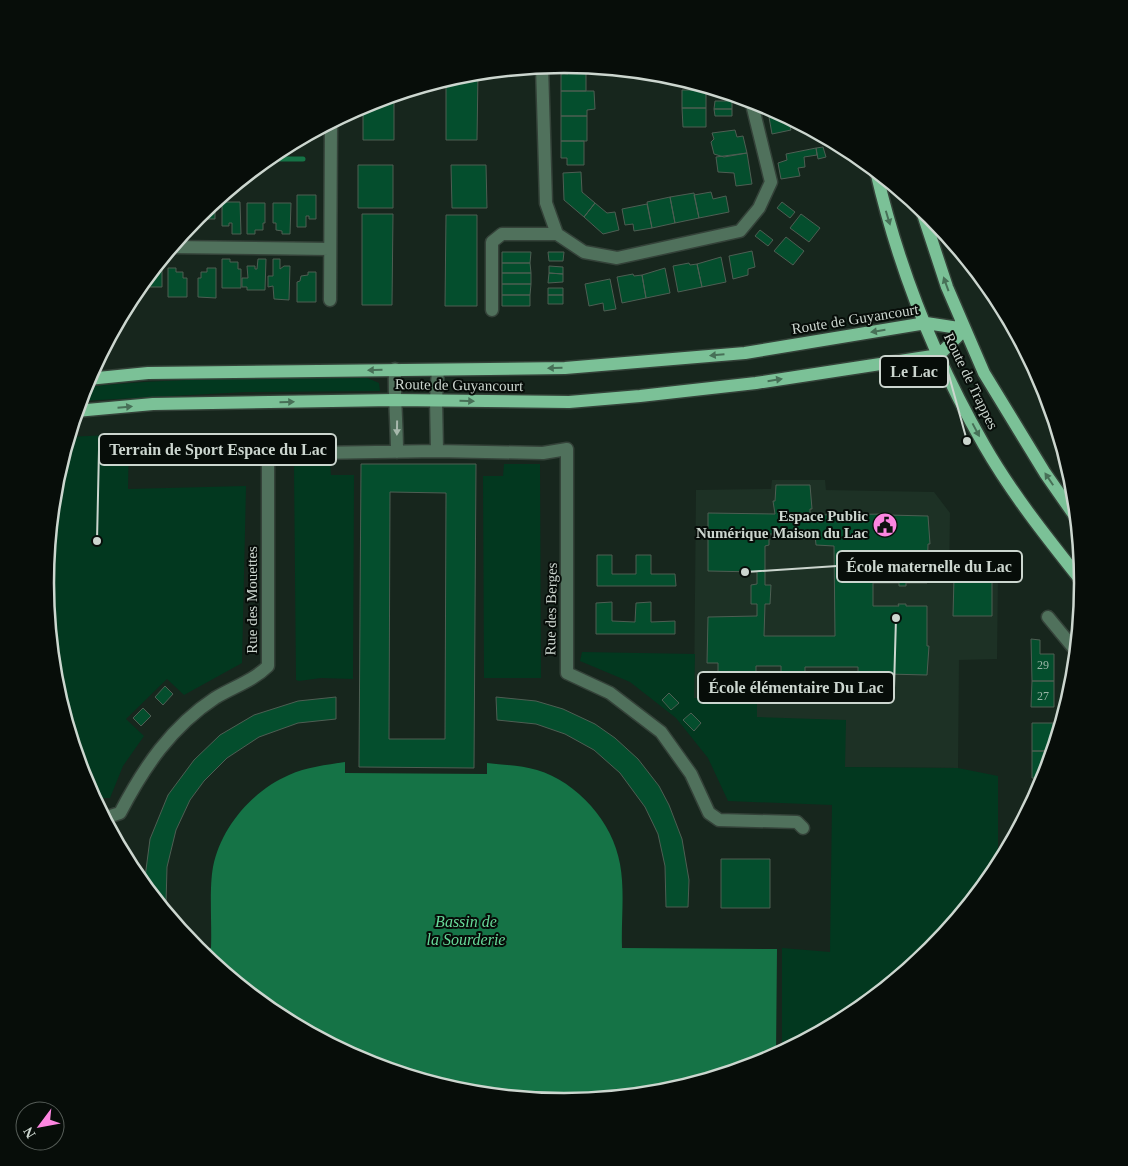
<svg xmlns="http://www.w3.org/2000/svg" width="1128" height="1166" font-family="Georgia,serif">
  <rect width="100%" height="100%" fill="#17261d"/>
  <!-- built -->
  <path fill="#1d3125" d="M772,480h53l1,10 108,2 16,21 -1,64h49l-1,82 -38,1 -1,108 -113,-1 -88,-50v-18l-63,-1 2,-208 75,-1z"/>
  <!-- green -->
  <path fill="#02381f" d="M365,377l14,6 1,8 -134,1 -166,9 4,-14c94,-9 187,-10 281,-10z
    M129,434l-1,55 118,-3 -4,177 -58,32 -17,-16 -41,40 18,17 -21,30 -13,32h-16l-10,-17 -29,-97 -10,-101 10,-102 13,-44z
    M330,464l1,11h23l-1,204 -32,-1 -22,3 -3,-1 -2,-215z
    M504,464h36l1,214h-57l-1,-202h20z
    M582,652l113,2 -1,44 63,1v18l89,3 -1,47 113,1 40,8v91l-3,5 -64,78 -79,65 -70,37v-104l48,4 2,-147 -104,-4 -20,-43 -32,-40 -46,-36 -50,-21z"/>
  <!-- water -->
  <path fill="#157346" d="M345,762v11l142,1v-11c17,2 34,2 50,7 40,12 76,52 83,94 5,27 1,56 2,84l155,1 -1,106 -14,8 -97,29 -101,10 -102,-10 -97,-30 -90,-48 -80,-66h16c1,-24 -2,-59 2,-81 8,-40 39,-76 76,-92 17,-8 37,-10 56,-13z"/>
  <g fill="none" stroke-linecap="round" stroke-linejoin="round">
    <!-- stream -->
    <path stroke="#157346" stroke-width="5" d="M267,159h36"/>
  </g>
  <!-- building -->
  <path fill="#044e2d" stroke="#4e5e53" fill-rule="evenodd" d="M568,67h18v24h-25v-17h7z
    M478,72l-1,68h-31v-61z
    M682,90h24v18h-24z
    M561,91h33l1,18 -8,1v6h-26z
    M394,95v45h-31v-35z
    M715,101h17v8h-18z
    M682,108h24v19h-23z
    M714,109h18v7h-17z
    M778,112l17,9 -6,1 2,8 -19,4 -3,-17 10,-2z
    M561,116h26v25h-26z
    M735,130l2,7 6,-1 4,17 -23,4 -10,-3 -3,-12 3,-3 -2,-6z
    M561,141h23v24h-17v-7h-6z
    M823,147l3,10 -8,2 -2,-11z
    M816,148l1,7 -13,2 1,10 -7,1 2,8 -19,3 -3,-16 9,-3 -1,-6z
    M747,153l5,31 -16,2 -2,-13 -16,-1 -2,-15z
    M358,165h35v43h-35z
    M451,165h35l1,43h-35z
    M581,172l1,20 13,11 -11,14 -20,-17 -1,-27z
    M711,192l2,7 13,-3 3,16 -30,6 -5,-23z
    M694,193l5,25 -24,5 -5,-26z
    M297,195h19v24h-7v-3h-3v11h-9z
    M670,197l5,26 -23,5 -5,-26z
    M215,201v18h-8v-3l-2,3h-7v-4z
    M222,202h18l1,32h-9v-11h-3v3h-7z
    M782,202l13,10 -5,6 -13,-10z
    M247,203h18v20h-2v7h-8v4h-8z
    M273,203h18l-1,31h-8v-3l-6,-1v-7h-3z
    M595,203l12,10 8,-1 4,18 -16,4 -19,-17z
    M647,204l5,24 -18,3 -1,-7 -8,1 -3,-16z
    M362,214h31l-1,91h-30z
    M801,214l19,14 -11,14 -19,-14z
    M446,215h31v91h-32z
    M760,230l13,10 -5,6 -13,-10z
    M786,237l18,14 -11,14 -19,-14z
    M752,251l3,16 -7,2v6l-15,4 -4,-23z
    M502,252h29l-1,11h-28z
    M548,252h16l-1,9h-14z
    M721,257l5,25 -24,5 -5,-23z
    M162,259v28h-19v-5z
    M222,259h8v3h8v7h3v19h-19z
    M258,259h8l-1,31h-18v-3h-5v-9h6l-1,-12h8v3h2z
    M273,259h7v10l4,-3h6l-1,34 -15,-1 -1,-13 -5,1v-11h5z
    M502,263h28l1,10h-29z
    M689,263l1,2 7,-1 5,23 -24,5 -5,-26z
    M549,266l14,1v7l-14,-1z
    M168,268h8v4h7v6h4v19h-19z
    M207,268h9v30l-18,-1v-19h3v-6h6z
    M665,268l5,25 -24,5 -4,-23z
    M308,272h8v30h-19v-20l3,-1 1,-5 7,-1z
    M502,273h29v11h-29z
    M549,273l14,1v8l-15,1z
    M633,274l1,2 8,-1 4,23 -24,5 -5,-26z
    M610,279l6,30 -12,2 -1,-8 -14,3 -4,-22z
    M502,284h29l-1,11h-28z
    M548,288h15v7h-15z
    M502,295h28v11h-28z
    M548,295h15v9h-15z
    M361,464h115l-2,304 -115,-1zM390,492l56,1 -1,246h-56z
    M776,485h34l2,24h-2v6l77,-1v1l41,1 2,28h-2l-1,39h-21v3h-7v-3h-26v23h26l-1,-2h8v2h21v40h2l-2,29 -40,-1 1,3h-9l1,-3 -22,1v-8h-53v12l-24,-1v-12h-25v8h-38v-11h-11l1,-46 49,-1v-12h-6v-19l6,-1v-12l-49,-1v-58l67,1 -2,-13h2zM769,534h46l1,11 18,1 1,90h-71l1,-32h5l1,-19h-6v-39l4,-1z
    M597,555h15v19h24v-19h15v19h24l1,12h-79z
    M954,577h38v39h-39z
    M612,602v19l23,1 1,-19 15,-1v20l24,-1v13h-79v-31z
    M1031,639l9,1v14h14v27h-22z
    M1032,681h22v26h-23z
    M165,686l8,8 -10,11 -8,-8z
    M669,693l10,10 -8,7 -9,-10z
    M336,697v22l-38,4 -39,14 -32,21 -23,23 -14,19 -14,30 -9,37 -1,37 -6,1 -16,-20 6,-46 18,-44 26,-35 26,-25 34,-20 44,-14z
    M496,697l40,4 27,8 32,15 20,14 23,21 21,27 10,19 13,34 7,41 -1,27h-22l-1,-41 -7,-32 -13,-27 -25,-34 -26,-23 -29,-16 -29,-10 -39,-4z
    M143,708l8,8 -10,10 -8,-8z
    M691,713l10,10 -7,8 -11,-11z
    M1032,723h21v28h-21z
    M1032,751h21l-8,27h-13z
    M721,859h49v49h-49z"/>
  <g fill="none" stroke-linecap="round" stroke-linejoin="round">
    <defs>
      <path id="minor" d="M542,66l4,137 11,31 27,18 33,6 123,-27 19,-23 12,-26 -20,-82
        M171,247l159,2
        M330,300l1,-178
        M492,310v-68l10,-8h55
        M395,369c-1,28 2,55 2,83
        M437,451l-1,-52 2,-29
        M133,456l304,-5 106,2 24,-4v224l43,20 51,39 30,42 18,39 10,7 78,2 6,6
        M1048,617l28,34
        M104,818l16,-5c24,-46 51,-86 95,-115 18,-11 38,-17 53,-32v-213"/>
      <path id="major" d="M876,171c22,95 59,189 108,274 28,49 64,94 99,138
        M921,208l26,79 37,86 61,100 32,46
        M88,379l60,-6 417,-5 180,-15 181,-30 39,6
        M76,411l77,-7 241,-4 175,2 71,-6 116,-13 183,-28 26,-26"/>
    </defs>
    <!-- minor casing -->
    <use href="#minor" stroke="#344239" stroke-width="15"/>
    <!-- major casing -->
    <use href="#major" stroke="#344239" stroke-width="15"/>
    <!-- minor -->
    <use href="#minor" stroke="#50715c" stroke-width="12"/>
    <!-- major -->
    <use href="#major" stroke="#7bc197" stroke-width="12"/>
  </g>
  <!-- one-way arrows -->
  <defs><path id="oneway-solid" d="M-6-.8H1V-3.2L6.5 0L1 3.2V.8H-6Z" transform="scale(1.25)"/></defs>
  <g fill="#477057">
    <use href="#oneway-solid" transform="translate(888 218) rotate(73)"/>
    <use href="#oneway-solid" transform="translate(946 284) rotate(-110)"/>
    <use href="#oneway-solid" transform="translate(878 331) rotate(171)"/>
    <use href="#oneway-solid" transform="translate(717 355) rotate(175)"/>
    <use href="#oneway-solid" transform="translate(555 368) rotate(179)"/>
    <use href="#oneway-solid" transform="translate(375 370) rotate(179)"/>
    <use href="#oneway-solid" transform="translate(775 380) rotate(-9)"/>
    <use href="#oneway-solid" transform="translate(467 401) rotate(2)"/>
    <use href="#oneway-solid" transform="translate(287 402) rotate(-1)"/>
    <use href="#oneway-solid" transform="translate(125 407) rotate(-5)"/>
    <use href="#oneway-solid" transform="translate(976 430) rotate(62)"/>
    <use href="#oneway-solid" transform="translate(1049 479) rotate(-124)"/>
  </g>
  <use fill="#a7b8ac" href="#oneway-solid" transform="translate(397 428) rotate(91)"/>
  <!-- icons -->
  <defs>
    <symbol id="civic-disc" viewBox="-11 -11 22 22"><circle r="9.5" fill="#fd86e1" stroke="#070d09"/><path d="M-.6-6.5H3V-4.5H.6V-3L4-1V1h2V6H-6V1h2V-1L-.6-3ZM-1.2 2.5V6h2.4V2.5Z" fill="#111"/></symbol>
  </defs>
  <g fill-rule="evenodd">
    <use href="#civic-disc" x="871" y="511" width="28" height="28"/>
  </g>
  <g text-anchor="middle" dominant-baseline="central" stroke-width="4" stroke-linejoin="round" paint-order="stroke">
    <!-- number labels -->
    <g font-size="12" fill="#9ab4a6">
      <text x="1043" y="665">29</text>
      <text x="1043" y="696">27</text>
    </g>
    <!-- street labels -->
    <g font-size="15" fill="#ccd6cf" stroke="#070d09">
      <text transform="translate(855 319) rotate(-9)">Route de Guyancourt</text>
      <text transform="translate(971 381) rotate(64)">Route de Trappes</text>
      <text transform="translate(459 385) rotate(1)">Route de Guyancourt</text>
      <text transform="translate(252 600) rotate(-90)">Rue des Mouettes</text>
      <text transform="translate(551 609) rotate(-89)">Rue des Berges</text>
    </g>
    <!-- poi labels -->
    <g font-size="15" font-weight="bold" fill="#ccd6cf" stroke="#070d09" text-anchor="end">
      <text x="868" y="516">Espace Public<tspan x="868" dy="17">Numérique Maison du Lac</tspan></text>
    </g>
    <!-- water labels -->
    <g font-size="16" font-style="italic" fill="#67d999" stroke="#070d09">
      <text x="466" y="921">Bassin de<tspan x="466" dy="18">la Sourderie</tspan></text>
    </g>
  </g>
  <!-- crop -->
  <path d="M0 0H1128V1166H0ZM54 583a510 510 0 1 1 1020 0a510 510 0 1 1-1020 0Z" fill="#070d09" fill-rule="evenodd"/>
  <path fill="none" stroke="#ccd6cf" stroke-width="2.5" d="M54 583a510 510 0 1 1 1020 0a510 510 0 1 1-1020 0Z"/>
  <!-- callouts -->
  <path fill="none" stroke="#ccd6cf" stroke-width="2" d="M967 441L948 372M97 541L99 450M745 572L837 566M896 618L894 688"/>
  <g fill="#ccd6cf" stroke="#070d09" stroke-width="2">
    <circle cx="967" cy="441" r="5"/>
    <circle cx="97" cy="541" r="5"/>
    <circle cx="745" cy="572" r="5"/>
    <circle cx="896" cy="618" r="5"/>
  </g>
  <g fill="#070d09" stroke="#ccd6cf" stroke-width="2">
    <rect x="880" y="356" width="68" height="31" rx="5"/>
    <rect x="99" y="434" width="237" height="31" rx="5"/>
    <rect x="837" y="551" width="185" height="31" rx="5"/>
    <rect x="698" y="672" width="196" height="31" rx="5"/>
  </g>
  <g font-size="16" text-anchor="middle" font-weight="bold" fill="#ccd6cf">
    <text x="914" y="377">Le Lac</text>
    <text x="218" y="455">Terrain de Sport Espace du Lac</text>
    <text x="929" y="572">École maternelle du Lac</text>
    <text x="796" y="693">École élémentaire Du Lac</text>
  </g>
  <!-- north arrow -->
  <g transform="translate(40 1126) rotate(238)"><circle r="24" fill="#070d09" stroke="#565d58"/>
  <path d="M0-4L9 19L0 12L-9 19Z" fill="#fd86e1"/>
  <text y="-8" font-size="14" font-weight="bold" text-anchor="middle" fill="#ccd6cf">N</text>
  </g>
</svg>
